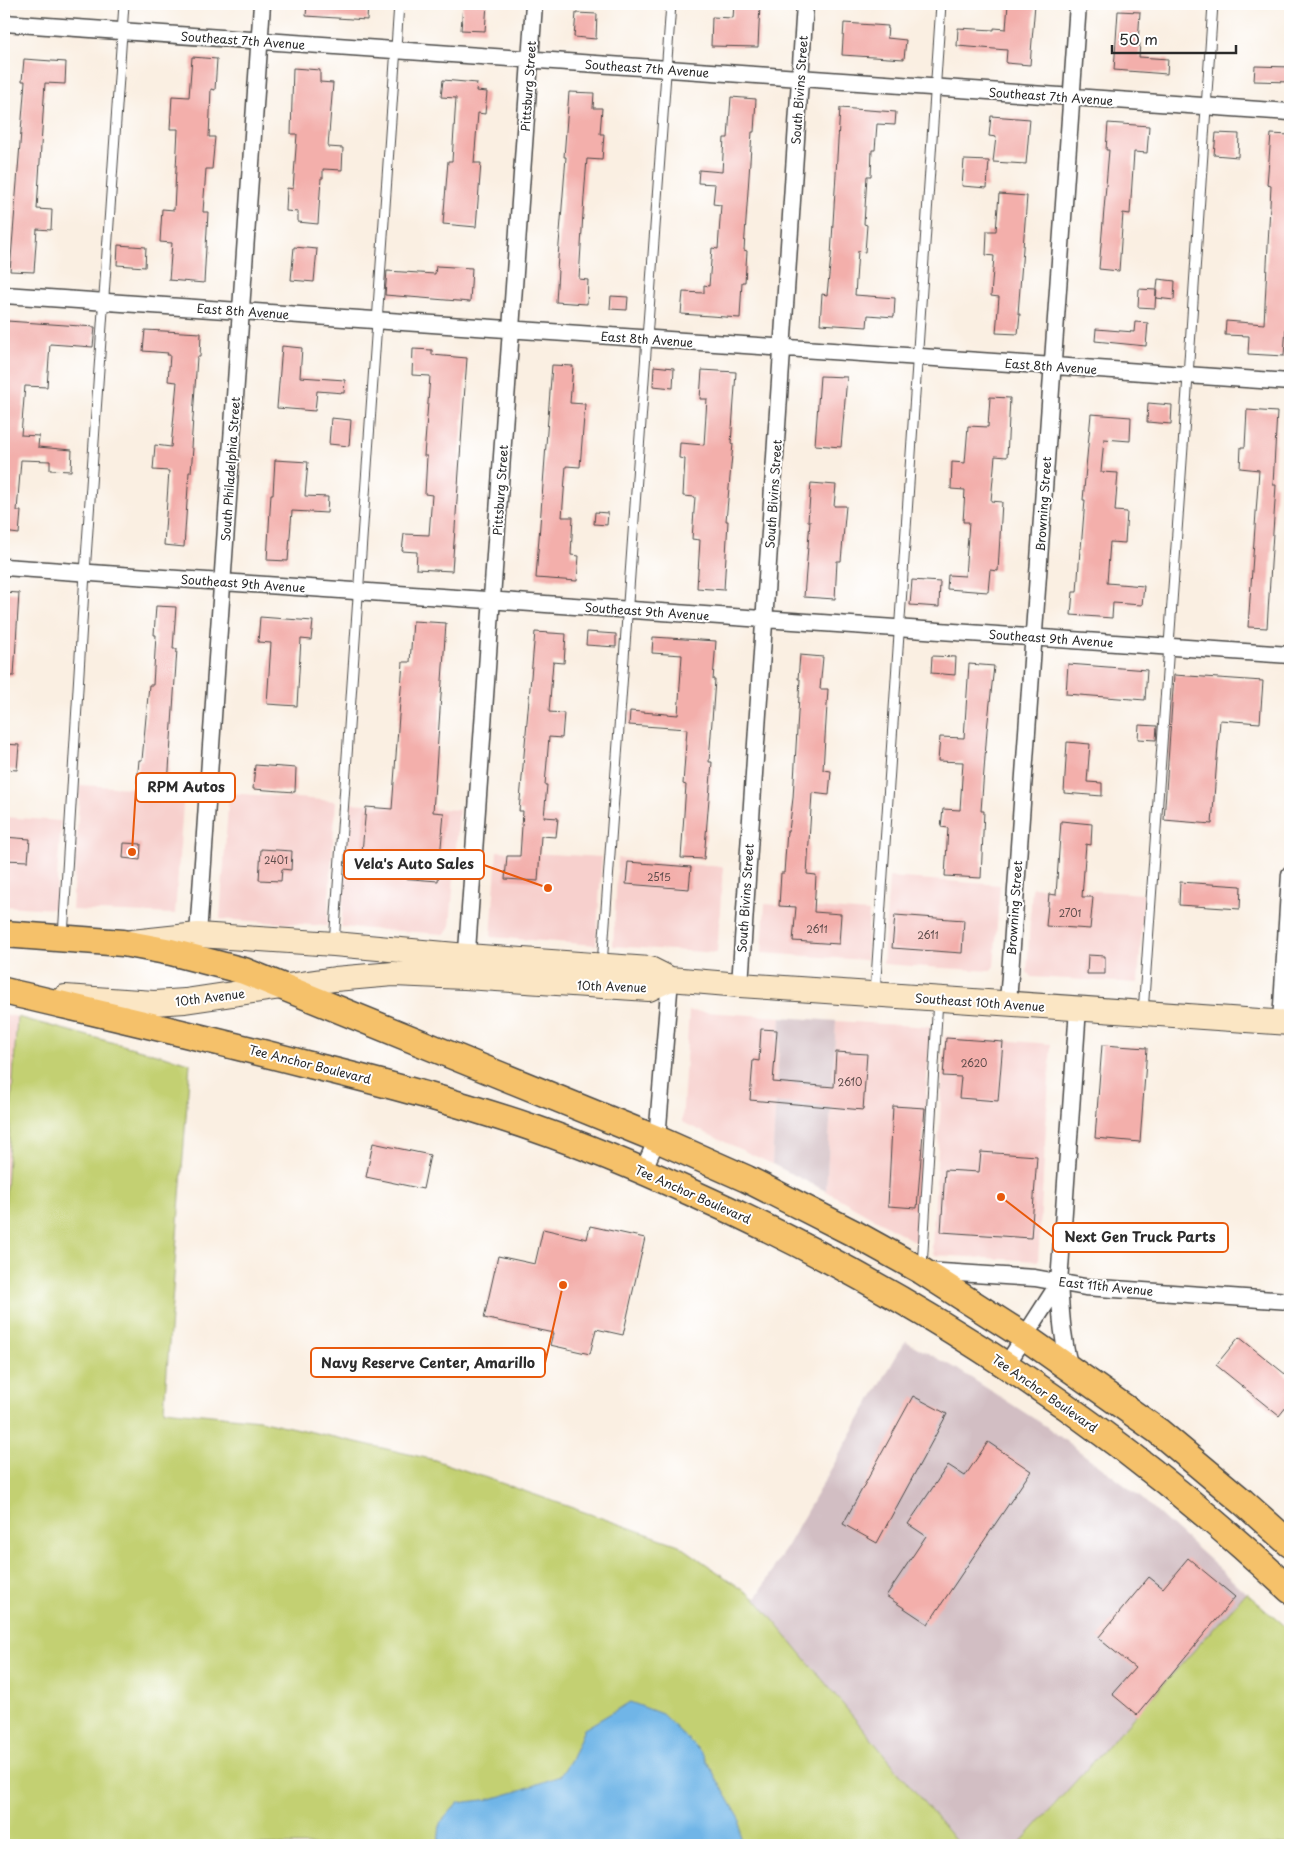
<svg xmlns="http://www.w3.org/2000/svg" width="1294" height="1849" font-family="'Playpen Sans',sans-serif">
  <rect width="100%" height="100%" fill="#fff"/>
  <filter id="ink" filterUnits="userSpaceOnUse"><feTurbulence type="fractalNoise" baseFrequency=".02" numOctaves="2"/><feDisplacementMap in="SourceGraphic" scale="10" xChannelSelector="R" yChannelSelector="G"/><feConvolveMatrix kernelMatrix="1 2 1 2 8 2 1 2 1" color-interpolation-filters="sRGB"/></filter>
  <filter id="wash" filterUnits="userSpaceOnUse"><feTurbulence type="fractalNoise" baseFrequency=".0096" numOctaves="4" result="noise"/><feDisplacementMap in="SourceGraphic" scale="20" xChannelSelector="R" yChannelSelector="G"/><feGaussianBlur stdDeviation="1.12" result="paint"/><feColorMatrix in="noise" values="0 0 0 0 0 0 0 0 0 0 0 0 0 0 0 0 0 1.4 0 .05"/><feComposite in="paint" operator="in"/></filter>
  <g filter="url(#wash)">
    <rect width="100%" height="100%" fill="#faefe2"/>
    <!-- built -->
    <path fill="#f7d0cd" d="M80,785l104,6 -9,123 -103,-4z
      M229,793l107,8 -9,125 -107,-7z
      M351,803l108,7 -9,118 -6,6 -103,-7z
      M4,817l57,4 -6,88 -51,-3z
      M497,851l105,6 -6,88 -105,-8z
      M618,858l105,9 -6,86 -104,-7z
      M889,877l111,8 -6,81 -4,5 -107,-7z
      M1032,887l112,7 -6,89 -107,-6 -4,-5z
      M765,904l104,8 -3,48 -104,-7z
      M689,1011l92,6 -9,147 -90,-42z
      M4,1014l13,3 -13,203z
      M836,1021l94,6 -13,216 -91,-52z
      M945,1036l106,8 -13,217 -104,-6 -2,-8z"/>
    <!-- industrial -->
    <path fill="#d2bec3" d="M781,1017l55,4 -10,170 -54,-27z
      M905,1341l49,26 93,60 91,68 108,98 -228,252h-59l-203,-246z"/>
    <!-- green -->
    <path fill="#c3d072" stroke="#777e4e" d="M17,1017l173,46 -26,347 95,10 176,40 244,85 77,54 203,246h-955v-625z
      M1246,1593l44,37v215h-272z"/>
    <!-- water -->
    <path fill="#70b5e7" stroke="#4e7089" d="M630,1702l32,12 40,39 38,66v26h-302l2,-22 18,-20 33,-4 24,-7 45,-16 12,-18 12,-29z"/>
    <g id="blocks">
      <!-- building -->
      <path fill="#f3afab" d="M307,4h61l-1,16 -61,-4z
        M463,4h24l-2,27 -24,-1z
        M734,4h26l-2,43 -47,-1 1,-29 21,1z
        M1008,4h27l-5,61 -24,-2 1,-13 -50,-4 1,-18 36,2v-2l12,1z
        M1118,11l22,1 -2,31h2l-1,14 29,2 -1,15 -53,-4z
        M576,13l21,1 -1,25 -22,-2z
        M844,23l44,3 -1,12 19,2 -2,19 -62,-4z
        M192,57l25,2 -2,31 -4,-1 -2,48h6l-3,32h-6l-3,43h5l-4,71 -35,-3 3,-37 -12,-1 2,-33 12,1 4,-81h-8l2,-33 17,1z
        M24,59l42,3 -1,22 -20,-1 -8,126 15,1 -1,20 -14,-1 -3,43 -24,-1 15,-190h-3z
        M1255,66l35,1v15l-36,-1z
        M293,68l27,2v12l13,1 -5,64 15,1 -1,22 -19,-1v9h-2l-3,46 -20,-2v-10l-12,-1 1,-23 6,1 4,-55h-6z
        M443,80l34,3 -1,8 11,1 -2,22 -7,-1 -4,50h7l-5,64 -33,-3 5,-63h4l4,-63 -15,-1z
        M569,92l25,1 -1,15h9l-2,26h4l-2,26 -15,-1 -3,38 -5,82 9,1 -1,24 -31,-2 2,-32h-1l9,-113h-2z
        M731,97l25,2 -2,33h-2l-8,118 3,1 -2,31h-3l-2,36 -59,-4 2,-22 21,1v-8l5,1 3,-38 6,1 3,-44 -8,-1 2,-20 -17,-1 1,-13 23,2 2,-34h4z
        M840,108l56,4 -1,13 -18,-1 -2,26h-3l-1,26h-4l-3,48 3,1 -2,27 -7,-1 -3,44 40,3 -1,19 -26,-2 -1,12 -47,-3 2,-30 5,1 4,-39z
        M991,116l39,3 -4,45 -33,-2 3,-25 -7,-1z
        M1108,123l41,3 -2,27 -13,-1 -4,62 -7,-1 -4,58 -20,-2 10,-119h-3z
        M1216,133l23,1 -1,23 -24,-2z
        M1271,134l19,1v132l-6,89 -36,-2 1,-18 -24,-1 1,-14 38,3 7,-138 -4,-1z
        M964,160l25,1 -2,27 -25,-2z
        M999,194l28,2 -9,118h2l-2,20 -22,-1 3,-36 -8,-1 3,-40 -8,-1 1,-24h9z
        M118,245l28,2 -1,20 -28,-2z
        M294,247l23,2 -3,33 -23,-2z
        M436,266l36,2 -2,34 -85,-7 2,-24 48,3z
        M1158,279l17,2 -1,19 -18,-2z
        M1139,289l17,1 -1,18 -17,-1z
        M611,296l17,1 -1,13 -17,-1z
        M7,321l88,6 -2,20 -43,-3 -3,43 -22,-1 -4,49 18,1 -1,11 34,3 -1,21 -21,-1v-9l-29,-1 -4,51h4l-2,23 -15,-2v-172z
        M1135,322l13,1 -2,23 -51,-5 1,-12 38,3z
        M145,330l56,3 -1,24h-3l-6,91h2l-2,24h-2l-5,75 -20,-2 5,-74 -16,-1 2,-25 16,2 6,-65 -9,-1 2,-26h-3l1,-2 -25,-2z
        M282,346l20,2 -2,29 45,3 -1,13 -27,-2 -2,20 -38,-3z
        M413,349l19,1v5l35,3 -15,213 -36,-2 1,-17 -15,-1 2,-17 25,1 3,-40 -7,-1 2,-38h-3l6,-80 -18,-1z
        M552,365l21,1 -3,37 15,1 -5,63 -14,-1 -4,51h11l-2,38 8,1 -2,25 -41,-3z
        M654,366l20,2 -1,20 -20,-2z
        M702,370l34,2 -5,72h2l-7,77h2l-4,69 -27,-2 3,-48 -8,-1 3,-42 -12,-1 2,-37 -6,-1 1,-15 24,2 3,-46h-7z
        M820,376l27,1 -6,70 -26,-2z
        M990,397l20,1 -3,59 -12,-1 -4,45 11,1 -4,69 -8,-1 -2,22 -41,-3 1,-14 17,1 4,-54h-6l2,-32 -14,-1 1,-27 13,1 3,-37 20,1z
        M1148,403l24,2 -1,19 -24,-2z
        M1247,410l30,2 -4,73h3l-9,143 -19,-1 11,-157 -19,-2 1,-21h4z
        M1091,414l40,3 -1,24 -26,-2 -3,33 17,1 -3,38 12,1 -2,31 -15,-1 -3,41 37,3 -2,19 -29,-2 -1,15 -41,-3 2,-23h4l3,-43h1l4,-49h-2z
        M331,418l20,2 -2,26 -20,-2z
        M275,460l33,2 -3,34 23,1 -1,16 -35,-2 -4,50 -21,-1 4,-66h2z
        M811,483l25,2 -2,21h12l-5,55h-4l-2,38 -31,-2 6,-76h-2z
        M595,512l13,1 -1,12 -13,-1z
        M912,580l28,2 -1,25 -29,-2z
        M4,592l15,1 -5,83h-10z
        M156,606l20,1 -3,42h4l-9,136 -31,-2 2,-23h3l7,-75h4l3,-50h-2z
        M260,617l53,4 -2,19 -10,-1 -4,67 -30,-2 4,-61 -13,-1z
        M413,621l33,2 -13,189 11,1 -6,68 -78,-6 6,-68 26,2 11,-147h7z
        M535,632l31,2 -2,29 -11,-1 -4,50 15,1 -2,25 -13,-1 -4,48h2l-3,32 14,1 -2,19 -15,-1 -3,45 -33,-2 2,-23h13l3,-45h-4z
        M587,632l29,2v13l-30,-2z
        M653,637l63,4 -3,39h2l-6,82h3l-8,97 -23,-1 5,-73 -3,-1 4,-55 -58,-4 1,-14 48,4 4,-60 -30,-2z
        M800,655l23,2 -3,32h8l-5,81 8,1 -2,24 -17,-2 -5,81 9,1 -2,37 27,2 -2,30 -46,-3 3,-34 -17,-1 2,-33h3l3,-42h2l4,-33 7,-119h-2z
        M932,656l24,1 -1,18 -24,-2z
        M969,664l25,2 -7,64 -6,81h3l-3,67 -36,-2 3,-48 -7,-1 2,-18 17,1 3,-48 -25,-1 2,-24 24,1z
        M1068,664l79,6 -2,30 -79,-6z
        M1174,675l89,6 -3,42 -40,-3 -8,104 -48,-4z
        M1139,725l18,1 -1,14 -18,-1z
        M1067,742l23,2 -3,38 15,1v13l-38,-3z
        M4,744l15,1 -2,25 -13,-1z
        M255,765l41,3 -1,24 -42,-3z
        M1061,821l31,3 -1,21 -5,-1 -4,53h11l-3,32 -44,-3 3,-32 7,1z
        M4,837l26,2 -2,22 -24,-1z
        M124,843l17,1 -1,16 -17,-2z
        M261,849l31,2 -1,19 -9,-1 -1,12 -22,-1z
        M628,862l63,5 -2,22 -63,-5z
        M1180,882l61,4 -1,23 -61,-4z
        M895,915l69,5 -2,33 -70,-5z
        M1088,955l17,1v18h-18z
        M761,1029l16,1 -4,52 61,5 2,-35 31,2 -4,56 -113,-10 3,-40 6,1z
        M946,1038l57,4 -5,59 -39,-3 2,-21 -18,-1z
        M1102,1045l45,3 -7,94 -45,-4z
        M893,1106l32,2 -8,100 -29,-2z
        M373,1143l57,12 -7,34 -57,-12z
        M981,1152l56,4 -6,82 -90,-6 4,-62 34,2z
        M590,1226l55,12 -22,97 -27,-6 -6,25 -40,-9 3,-12 -69,-15 14,-62 37,8 8,-35 44,10z
        M1239,1337l51,41v24l-11,14 -63,-51z
        M913,1396l34,18 -70,129 -34,-19z
        M988,1442l43,29 -103,153 -42,-28 40,-60 -18,-12 40,-59 17,11z
        M1188,1558l47,39 -98,118 -25,-21 23,-26 -37,-30 51,-61 14,11z"/>
    </g>
  </g>
  <g filter="url(#ink)">
    <use href="#blocks" fill-opacity="0" stroke="#4a4846" stroke-width="1"/>
    <g fill="none" stroke-linecap="round" stroke-linejoin="round">
      <defs>
        <path id="service" d="M63,937l22,-364 39,-569
          M334,944l65,-940
          M602,965l69,-961
          M875,994l66,-990
          M1143,1013l45,-637 25,-372
          M922,1268l16,-269"/>
        <path id="minor" d="M4,23l1286,89
          M4,295l1286,87
          M4,567l1286,88
          M198,935l64,-931
          M466,965l68,-961
          M740,985l65,-981
          M1008,1003l70,-999
          M1281,1022l9,-148
          M643,1171l14,-32 13,-160
          M926,1271l109,7 50,9 205,14
          M1007,1364l52,-81
          M1070,1369c-8,-31 -9,-55 -11,-86l19,-275"/>
        <path id="secondary" d="M132,942l66,-7 136,9 133,12 183,13 20,10 70,6 550,38
          M65,997l89,6 31,-2 150,-22 58,-5 72,3 184,12 21,-10"/>
        <path id="primary" d="M4,934l119,9 48,9 73,19 413,168 90,40 110,56 65,36 103,66 133,94 85,71 47,42
          M4,991c101,24 202,47 302,73 78,19 155,39 230,65 52,18 104,40 154,63 222,99 423,232 600,398"/>
      </defs>
      <!-- service casing -->
      <use href="#service" stroke="#4a4846" stroke-width="11"/>
      <!-- minor casing -->
      <use href="#minor" stroke="#4a4846" stroke-width="19"/>
      <!-- secondary casing -->
      <use href="#secondary" stroke="#4a4846" stroke-width="26"/>
      <!-- primary casing -->
      <use href="#primary" stroke="#4a4846" stroke-width="29"/>
      <!-- service -->
      <use href="#service" stroke="#fff" stroke-width="9"/>
      <!-- minor -->
      <use href="#minor" stroke="#fff" stroke-width="16"/>
      <!-- secondary -->
      <use href="#secondary" stroke="#fbe6c4" stroke-width="24"/>
      <!-- primary -->
      <use href="#primary" stroke="#f5c16b" stroke-width="26"/>
    </g>
  </g>
  <g text-anchor="middle" dominant-baseline="central" stroke-width="4" stroke-linejoin="round" paint-order="stroke">
    <!-- number labels -->
    <g font-size="10" fill="#5d4c4b">
      <text x="276" y="859">2401</text>
      <text x="659" y="876">2515</text>
      <text x="1070" y="912">2701</text>
      <text x="817" y="928">2611</text>
      <text x="928" y="934">2611</text>
      <text x="974" y="1062">2620</text>
      <text x="850" y="1081">2610</text>
    </g>
    <!-- street labels -->
    <g font-size="12" fill="#2b2b2b" stroke="#fff">
      <text transform="translate(243 40) rotate(4)">Southeast 7th Avenue</text>
      <text transform="translate(647 68) rotate(4)">Southeast 7th Avenue</text>
      <text transform="translate(528 86) rotate(-86)">Pittsburg Street</text>
      <text transform="translate(799 90) rotate(-86)">South Bivins Street</text>
      <text transform="translate(1051 96) rotate(4)">Southeast 7th Avenue</text>
      <text transform="translate(243 311) rotate(4)">East 8th Avenue</text>
      <text transform="translate(647 339) rotate(4)">East 8th Avenue</text>
      <text transform="translate(1051 366) rotate(4)">East 8th Avenue</text>
      <text transform="translate(230 469) rotate(-86)">South Philadelphia Street</text>
      <text transform="translate(500 490) rotate(-86)">Pittsburg Street</text>
      <text transform="translate(773 494) rotate(-86)">South Bivins Street</text>
      <text transform="translate(1043 504) rotate(-86)">Browning Street</text>
      <text transform="translate(243 583) rotate(4)">Southeast 9th Avenue</text>
      <text transform="translate(647 611) rotate(4)">Southeast 9th Avenue</text>
      <text transform="translate(1051 638) rotate(4)">Southeast 9th Avenue</text>
      <text transform="translate(745 898) rotate(-86)">South Bivins Street</text>
      <text transform="translate(1014 908) rotate(-86)">Browning Street</text>
      <text transform="translate(612 986) rotate(2)">10th Avenue</text>
      <text transform="translate(210 997) rotate(-7)">10th Avenue</text>
      <text transform="translate(980 1002) rotate(4)">Southeast 10th Avenue</text>
      <text transform="translate(310 1064) rotate(14)">Tee Anchor Boulevard</text>
      <text transform="translate(693 1194) rotate(24)">Tee Anchor Boulevard</text>
      <text transform="translate(1106 1286) rotate(6)">East 11th Avenue</text>
      <text transform="translate(1045 1393) rotate(35)">Tee Anchor Boulevard</text>
    </g>
  </g>
  <!-- callouts -->
  <path fill="none" stroke="#e8590c" stroke-width="2" d="M132 852L136 788M548 888L484 865M1001 1197L1053 1237M563 1285L545 1363"/>
  <g fill="#e8590c" stroke="#fff" stroke-width="2">
    <circle cx="132" cy="852" r="5"/>
    <circle cx="548" cy="888" r="5"/>
    <circle cx="1001" cy="1197" r="5"/>
    <circle cx="563" cy="1285" r="5"/>
  </g>
  <g fill="#fff" stroke="#e8590c" stroke-width="2">
    <rect x="136" y="773" width="99" height="29" rx="5"/>
    <rect x="344" y="850" width="140" height="29" rx="5"/>
    <rect x="1053" y="1223" width="175" height="29" rx="5"/>
    <rect x="311" y="1348" width="234" height="29" rx="5"/>
  </g>
  <g font-size="14" text-anchor="middle" font-weight="bold" fill="#2b2b2b">
    <text x="186" y="792">RPM Autos</text>
    <text x="414" y="869">Vela's Auto Sales</text>
    <text x="1140" y="1242">Next Gen Truck Parts</text>
    <text x="428" y="1368">Navy Reserve Center, Amarillo</text>
  </g>
  <!-- margin -->
  <rect width="1294" height="1849" fill="none" stroke="#fff" stroke-width="20"/>
  <!-- scale -->
  <path d="M1112 45v8h124v-8" fill="none" stroke="#2b2b2b" stroke-width="2.5"/>
  <text x="1119" y="45" font-size="15" fill="#2b2b2b" stroke="#ffffff" stroke-width="4" paint-order="stroke">50 m</text>
</svg>
